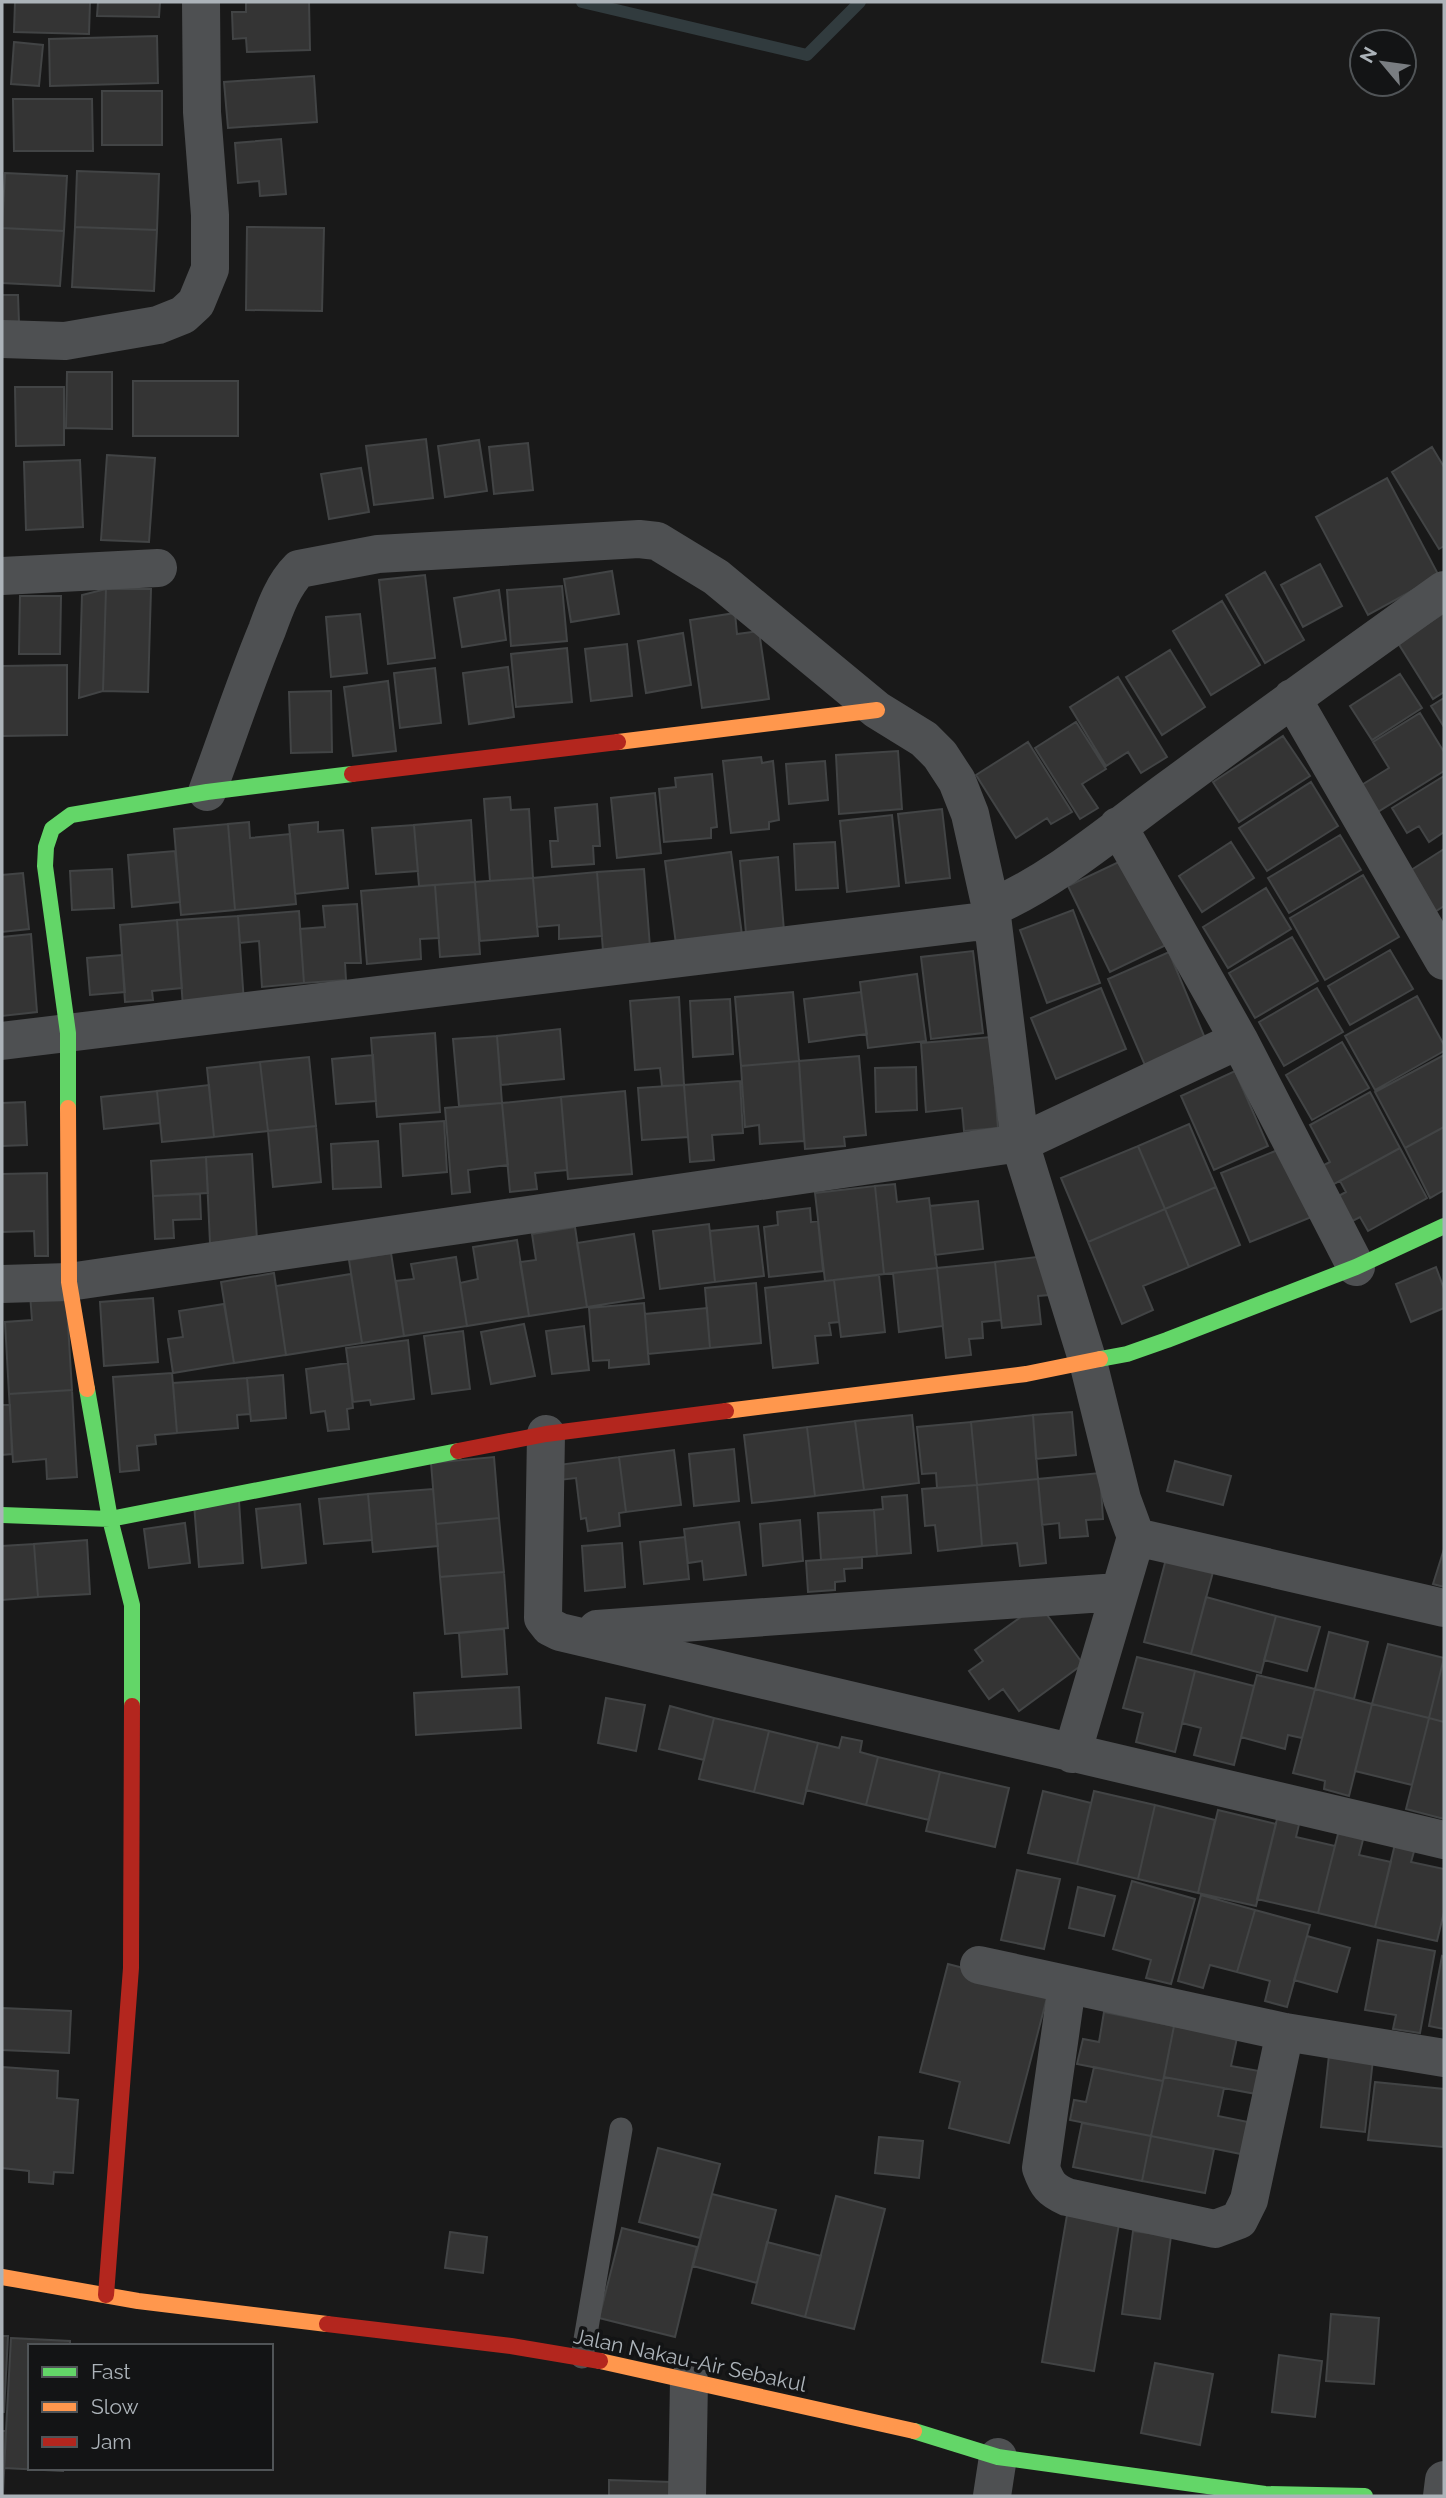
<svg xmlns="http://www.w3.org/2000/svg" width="1446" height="2498" font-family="Raleway,sans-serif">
  <rect width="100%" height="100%" fill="#191919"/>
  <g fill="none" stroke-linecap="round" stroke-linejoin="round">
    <!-- stream -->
    <path stroke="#313b3e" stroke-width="12" d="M582,2l225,53 53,-53"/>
  </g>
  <!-- building -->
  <path fill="#343434" stroke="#424445" stroke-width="2" d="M15,2h75l-1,32 -75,-2z
    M98,2h62l-1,15 -62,-1z
    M246,2h63l1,48 -63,2 -1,-14 -13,1 -1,-27h14z
    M157,36l1,47 -108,3 -1,-47z
    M14,42l29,3 -4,41 -28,-2z
    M314,76l3,46 -89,6 -4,-46z
    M102,91h60v54h-60z
    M13,99h79l1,52h-79z
    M281,139l5,55 -26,2 -1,-15 -21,2 -3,-40z
    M77,171l82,3 -2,56 -82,-3z
    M5,173l62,3 -3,55 -62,-3z
    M75,227l82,3 -3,61 -82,-4z
    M247,227l77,1 -2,83 -76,-1z
    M2,228l62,3 -4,55 -58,-3z
    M2,295h16l1,28 -17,1z
    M67,372h45v57l-46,-1z
    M133,381h105v55h-105z
    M15,387h49v58l-48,1z
    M426,439l7,59 -59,7 -8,-59z
    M479,440l8,51 -42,6 -7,-51z
    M528,443l5,47 -39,4 -5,-47z
    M1432,447l12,20v79l-5,3 -47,-77z
    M107,455l48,3 -6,84 -48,-2z
    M80,460l3,67 -57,3 -2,-68z
    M361,468l8,44 -40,7 -8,-45z
    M1387,478l52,98 -71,39 -52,-98z
    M1320,564l22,42 -39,21 -22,-42z
    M612,571l7,43 -48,8 -7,-43z
    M1265,572l39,68 -39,23 -39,-68z
    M425,575l10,83 -47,6 -9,-84z
    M562,586l5,55 -56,5 -4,-56z
    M106,589h45l-3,103 -45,-1z
    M106,589l-3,102 -24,7 3,-103z
    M499,590l7,50 -44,7 -8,-49z
    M20,596h41l-1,58h-41z
    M1222,601l38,64 -49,30 -38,-64z
    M735,613l2,21 22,-3 10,68 -67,9 -12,-88z
    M1444,613v79l-11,7 -35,-56z
    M360,614l7,59 -36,4 -5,-60z
    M683,633l8,52 -45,8 -8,-52z
    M627,644l5,52 -41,5 -6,-52z
    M567,648l5,54 -56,5 -5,-53z
    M1170,650l35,57 -43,28 -36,-58z
    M67,665v70l-65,1v-70z
    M508,667l6,50 -45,7 -6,-51z
    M435,668l6,55 -41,5 -6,-55z
    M1400,674l22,34 -50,32 -22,-34z
    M1118,677l49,80 -26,16 -13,-21 -22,14 -36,-59z
    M388,681l8,70 -43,5 -9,-69z
    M331,691l1,61 -41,1 -2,-61z
    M1444,698v29l-13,-21z
    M1420,713l24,39v19l-68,42 -16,-27 29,-18 -16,-26z
    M1076,722l30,47 -24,15 16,24 -18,11 -45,-71z
    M1283,736l27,40 -71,46 -26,-40z
    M1028,742l44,70 -21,12 -4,-6 -31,20 -40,-63z
    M898,751l4,58 -63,5 -3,-59z
    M761,757l1,6 11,-2 6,59 -10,2v7l-38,4 -8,-72z
    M825,761l3,39 -39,4 -3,-40z
    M712,774l5,53 -6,1v10l-47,4 -5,-53 17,-2 -1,-9z
    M1444,776v56l-15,10 -10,-16 -12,7 -15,-25z
    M1311,782l27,44 -71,45 -28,-43z
    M655,793l6,60 -44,5 -6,-60z
    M510,797l1,13 18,-1 4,69 -43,3 -6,-82z
    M597,804l3,42h-7l1,18 -42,3 -2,-26h8l-3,-33z
    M942,809l8,69 -44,5 -8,-69z
    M892,815l7,71 -52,6 -7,-71z
    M471,820l4,62 -56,4 -5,-61z
    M249,822l1,16 40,-4 6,70 -61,6 -7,-86z
    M318,822v10l25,-2 5,58 -53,6 -6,-69z
    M228,824l7,86 -54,5 -7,-86z
    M414,825l4,46 -42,3 -4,-46z
    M1340,835l21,35 -72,43 -21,-35z
    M835,842l3,46 -42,2 -2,-46z
    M1231,842l23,36 -52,34 -23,-36z
    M1444,849v57l-11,7 -25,-41z
    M175,851l5,51 -48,5 -4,-52z
    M731,852l11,83 -66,9 -11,-83z
    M778,857l6,74 -38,3 -6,-73z
    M1125,859l41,86 -56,27 -42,-86z
    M112,869l2,39 -42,2 -2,-39z
    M644,869l6,78 -47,4 -6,-79z
    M597,872l5,64 -43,3v-14l-22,2 -4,-49z
    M23,873l6,56 -27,3v-57z
    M1363,875l36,62 -74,43 -35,-62z
    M533,878l5,58 -58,5 -5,-59z
    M475,882l5,72 -40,3 -5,-72z
    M435,885l4,53 -19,1 1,20 -54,5 -6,-73z
    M1266,888l25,41 -63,39 -25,-41z
    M357,904l4,59h-16l1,17 -42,3 -4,-54 25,-2 -2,-21z
    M1073,910l27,73 -53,20 -27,-73z
    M299,911l5,72 -42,4 -3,-46 -19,2 -2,-27z
    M238,916l6,87 -61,5 -6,-88z
    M177,920l5,68 -30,3 1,9 -28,2 -5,-77z
    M31,934l6,78 -35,4v-79z
    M1292,937l26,44 -63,37 -26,-45z
    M1390,950l23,39 -63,36 -22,-39z
    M973,951l10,82 -52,6 -10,-82z
    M1169,952l38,91 -60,27 -39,-91z
    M122,955l3,37 -35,3 -3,-37z
    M917,974l9,67 -58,7 -8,-66z
    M1101,988l25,61 -70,30 -25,-61z
    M1317,988l26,44 -59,34 -25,-44z
    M793,992l6,69 -58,5 -6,-69z
    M861,992l6,42 -58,8 -5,-43z
    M1417,996l27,49v6l-69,39 -30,-54z
    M679,997l5,88 -22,1 -2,-18 -25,2 -5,-69z
    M730,999l3,55 -40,3 -3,-56z
    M560,1029l4,50 -63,6 -4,-49z
    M435,1033l5,79 -63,5 -6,-79z
    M497,1036l5,67 -43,3 -6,-67z
    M991,1037l7,91 -34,3 -2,-23 -36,4 -5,-69z
    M1342,1042l27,46 -57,32 -26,-45z
    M373,1055l3,46 -40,3 -4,-45z
    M1444,1055v72l-39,21 -30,-56z
    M859,1056l7,79 -22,2 1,9 -40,3 -6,-88z
    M309,1057l7,69 -48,5 -8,-69z
    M799,1061l5,80 -44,3 -1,-19 -14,2 -4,-61z
    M260,1062l8,69 -54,6 -7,-69z
    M916,1067l1,43 -41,2 -1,-44z
    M1235,1071l33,75 -54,24 -33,-74z
    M740,1081l3,52 -31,2 2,25 -24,2 -6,-77z
    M209,1085l5,52 -52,5 -5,-51z
    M684,1085l4,52 -46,3 -4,-52z
    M157,1091l3,32 -56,6 -3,-32z
    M625,1091l7,83 -64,5 -7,-82z
    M1370,1092l30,56 -75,41 -11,-19 16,-8 -20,-37z
    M561,1097l6,73 -32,3 2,16 -27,3 -8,-89z
    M25,1102l2,43 -25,1v-43z
    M502,1103l6,62 -40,5 2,22 -18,2 -7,-86z
    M444,1121l3,51 -44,4 -3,-52z
    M1189,1124l27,63 -51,22 -27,-63z
    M316,1126l5,56 -48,5 -5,-56z
    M1444,1127v63l-14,8 -25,-50z
    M378,1141l3,46 -48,2 -2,-45z
    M1138,1146l27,63 -77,33 -27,-64z
    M1285,1147l29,69 -64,26 -29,-69z
    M1400,1148l27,50 -59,33 -8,-14 -13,7 -14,-25 13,-7 -6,-11z
    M252,1154l5,86 -47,3 -4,-86z
    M206,1157l2,36 -55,3 -2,-35z
    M47,1173l1,83h-13l-1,-25 -32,1v-58z
    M895,1184l2,18 32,-4 8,70 -53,6 -9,-88z
    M875,1186l9,88 -59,7 -10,-88z
    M1216,1187l24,58 -51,22 -24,-58z
    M200,1194l1,25 -28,1 1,18 -19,1 -2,-43z
    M978,1201l5,48 -48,6 -5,-49z
    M810,1208l1,14 7,-1 5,50 -54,6 -5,-50 14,-2 -1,-13z
    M1165,1209l24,58 -46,19 10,24 -31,14 -34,-82z
    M709,1224l6,58 -55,7 -7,-58z
    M758,1226l6,50 -49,6 -5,-51z
    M575,1227l12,80 -58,9 -9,-54 16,-2 -4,-26z
    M634,1234l10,64 -57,9 -10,-64z
    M517,1240l12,76 -62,10 -7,-43 18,-4 -5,-32z
    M391,1253l13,83 -42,7 -13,-83z
    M1045,1256l4,39 -11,1 3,28 -39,4 -7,-66z
    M456,1257l11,69 -63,10 -8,-55 18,-2 -3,-15z
    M995,1262l6,58 -19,2 1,16 -14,1 2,16 -25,3 -9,-90z
    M1436,1267l8,22v19l-33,14 -15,-38z
    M937,1268l6,58 -44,6 -6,-59z
    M274,1273l12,82 -52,8 -13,-81z
    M351,1274l11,69 -76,12 -10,-69z
    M879,1275l6,57 -44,5 -7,-57z
    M834,1280l5,42 -10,1 2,12 -16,1 3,27 -45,5 -8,-80z
    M756,1283l5,60 -51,5 -5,-60z
    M66,1292l6,98 -63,4 -4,-72 27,-2 -2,-26z
    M153,1298l5,64 -54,4 -4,-64z
    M644,1303l5,61 -40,4v-8l-16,1 -4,-53z
    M224,1304l10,59 -61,10 -5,-34 15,-2 -4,-26z
    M707,1308l3,40 -62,6 -3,-40z
    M524,1324l11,52 -44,8 -10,-52z
    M584,1326l5,44 -37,4 -6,-43z
    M463,1331l7,58 -38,5 -8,-58z
    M408,1340l6,59 -43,6 -1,-5 -17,2 -7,-54z
    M348,1363l5,45 -6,1 2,20 -21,2 -3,-20 -14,2 -5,-44z
    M172,1373l5,60 -22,2 1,9 -19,2 2,24 -19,2 -7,-95z
    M283,1375l3,43 -35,3 -4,-43z
    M247,1378l3,36 -13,1 1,13 -61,5 -4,-50z
    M72,1390l5,87 -30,2 -1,-20 -33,3 -4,-68z
    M2,1405h8l2,49 -10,1z
    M1072,1412l4,43 -40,4 -3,-44z
    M912,1415l7,68 -55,7 -9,-69z
    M1033,1415l5,64 -61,6 -6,-63z
    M855,1421l9,69 -49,6 -8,-69z
    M971,1422l6,63 -40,3 -1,-15 -14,1 -5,-47z
    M807,1427l8,69 -63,7 -8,-68z
    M734,1449l5,52 -45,5 -5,-52z
    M674,1450l7,55 -55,7 -7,-55z
    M494,1457l5,61 -63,6 -5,-61z
    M619,1457l7,55 -7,1 1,13 -32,5 -2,-13 -5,1 -5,-41 -17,2 -1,-15z
    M1175,1461l56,15 -8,29 -56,-14z
    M1100,1473l3,46 -17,1 2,16 -28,2 -1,-15 -17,2 -4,-46z
    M1038,1479l8,84 -26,3 -3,-23 -35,3 -5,-61z
    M977,1485l5,61 -44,5 -3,-26 -10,1 -3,-37z
    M433,1489l5,57 -65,6 -5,-58z
    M368,1494l4,46 -48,4 -5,-45z
    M907,1495l4,58 -34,3 -3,-46 9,-1 -1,-12z
    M239,1501l4,62 -44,4 -5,-63z
    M300,1504l6,59 -44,5 -6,-59z
    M874,1510l3,46 -56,4 -3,-47z
    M499,1518l5,54 -64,5 -4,-53z
    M800,1520l3,41 -40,5 -3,-42z
    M739,1522l7,53 -42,5 -2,-19 -14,2 -4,-34z
    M185,1523l5,40 -41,5 -5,-39z
    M685,1537l4,42 -45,5 -4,-42z
    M87,1540l3,54 -52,3 -4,-53z
    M622,1543l3,44 -40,4 -3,-45z
    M34,1544l4,53 -36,3v-54z
    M1444,1549v38l-11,-3z
    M862,1557v11l-18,1 1,12 -10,1v8l-27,2 -2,-31z
    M1166,1559l47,13 -22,82 -47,-12z
    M504,1572l4,56 -63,6 -5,-57z
    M1206,1597l70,19 -15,57 -70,-19z
    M1039,1604l44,60 -64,47 -16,-22 -14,10 -20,-28 14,-10 -8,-11z
    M1276,1616l44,11 -13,44 -43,-11z
    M504,1629l3,45 -45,3 -3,-44z
    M1329,1632l39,10 -14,57 -39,-10z
    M1388,1644l56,14 -15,60 -57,-14z
    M1137,1657l58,14 -20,81 -39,-10 7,-29 -20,-5z
    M1444,1658v64l-15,-4z
    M1195,1671l59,15 -20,79 -40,-10 7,-27 -19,-5z
    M1257,1675l58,14 -13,49 -14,-3 -3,14 -44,-12z
    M519,1687l2,41 -105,7 -2,-42z
    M1315,1689l57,15 -23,92 -25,-7 1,-8 -32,-8z
    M606,1698l39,7 -9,46 -38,-8z
    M1372,1704l57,14 -17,67 -57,-14z
    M670,1706l44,12 -10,42 -45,-11z
    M714,1718l55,13 -15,61 -55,-13z
    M1429,1718l15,4v97l-38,-10z
    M769,1731l49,12 -15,61 -49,-12z
    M842,1737l20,4 -2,11 18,5 -12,48 -60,-15 12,-47 21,5z
    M878,1757l62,15 -11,48 -63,-15z
    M940,1772l69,16 -14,59 -69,-16z
    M1043,1791l48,12 -14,61 -49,-11z
    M1094,1791l61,14 -17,74 -61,-15z
    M1155,1805l60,15 -17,73 -60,-14z
    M1218,1810l58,14 -20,82 -58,-13z
    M1278,1815l22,5 -4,17 39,9 -17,67 -61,-14z
    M1340,1826l25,6 -6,23 32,7 -16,65 -57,-14z
    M1395,1844l20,4 -4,14 33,7v43l-7,29 -62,-14z
    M1017,1870l43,9 -16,70 -43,-9z
    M1132,1881l63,18 -24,85 -25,-6 5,-18 -38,-11z
    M1078,1887l37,9 -11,40 -35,-8z
    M1201,1895l54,15 -18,62 -27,-7 -7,23 -25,-7z
    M1255,1910l55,15 -23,82 -22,-6 5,-20 -33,-9z
    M1307,1936l43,12 -13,44 -43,-12z
    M1378,1940l57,11 -15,82 -27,-4 3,-14 -31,-5z
    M1442,1956l2,1v72l-15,-3z
    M948,1964l101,26 -40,153 -60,-15 11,-46 -40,-10z
    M2,2008l69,3 -2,42 -67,-3z
    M1104,2012l70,14 -11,55 -86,-17 6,-25 16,3z
    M1174,2026l63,12 -6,28 28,5 -3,23 -92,-17z
    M1330,2046l44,4 -9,82 -44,-5z
    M2,2067l56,4 -1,27 21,2 -5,73 -19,-1 -1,12 -24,-2v-11l-27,-3z
    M1094,2067l69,14 -12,55 -81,-16 4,-20 12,2z
    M1164,2077l60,11 -6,28 30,6 -7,32 -90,-18z
    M1375,2082l69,7 -1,58 -75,-7z
    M1082,2123l69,13 -9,45 -69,-14z
    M1151,2136l63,13 -9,44 -63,-12z
    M879,2137l44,4 -4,37 -44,-5z
    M658,2148l62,16 -20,74 -61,-16z
    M712,2194l64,16 -19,73 -64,-17z
    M836,2196l49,13 -31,120 -49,-12z
    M1067,2215l52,9 -25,147 -52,-9z
    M622,2228l75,19 -22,90 -76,-19z
    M1133,2231l38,5 -11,83 -38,-5z
    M450,2232l37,5 -4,36 -38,-5z
    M767,2242l54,14 -16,61 -53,-14z
    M1331,2314l48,4 -5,66 -48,-3z
    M2,2336h6l-4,76h-2z
    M11,2338l59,3v5h-40v122h33v3l-59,-3z
    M1279,2355l43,6 -7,56 -43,-5z
    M1155,2363l58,11 -13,71 -59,-12z
    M2,2431h4l-3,63 -1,-1z
    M609,2480l62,2v14h-62z"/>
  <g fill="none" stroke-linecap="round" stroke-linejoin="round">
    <!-- lane -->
    <path stroke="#4e5052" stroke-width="23" d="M582,2357l39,-228"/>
    <!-- street -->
    <path stroke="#4e5052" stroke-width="38" d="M2,339l63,2 93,-16 25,-10 13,-12 14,-34v-54l-8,-103 -1,-110
      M2,576l156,-8
      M1292,698l152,263
      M207,792c20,-54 38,-109 60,-162 8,-22 16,-45 32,-61l79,-15 261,-15 18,2 59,36 161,133 47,29 16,16 17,26 13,33 21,94 29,235 68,219 34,137 14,38 -64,217
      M1118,826l121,214 117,227
      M991,908c66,-29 123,-79 181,-121 90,-67 181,-132 272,-197
      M2,1041l990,-121
      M2,1284l67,-2 951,-139 219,-103
      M546,1434l-3,184 7,9 10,5 884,208
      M1136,1537l308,71
      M597,1629l521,-37
      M979,1965l306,67 159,26
      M1067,1986l-26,182c6,17 10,22 26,29l148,32 24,-9 10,-20 36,-168
      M687,2496l2,-116
      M992,2496l6,-39
      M1442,2496l2,-16"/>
    <!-- fast -->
    <path stroke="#63d668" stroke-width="16" d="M68,1108v-75l-23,-167 1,-19 6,-18 19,-14 136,-23 145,-18
      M1100,1359l27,-5 40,-14 189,-73 88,-41
      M87,1389l23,130 22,86v101
      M2,1515l108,4 348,-68
      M914,2431l84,26 267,37 100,2"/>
    <!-- slow -->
    <path stroke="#ff974d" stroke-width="16" d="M618,742l259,-32
      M68,1108l1,174 18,107
      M726,1411l300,-37 74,-15
      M2,2277l136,24 189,23
      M600,2361l314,70"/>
    <!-- jam -->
    <path stroke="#b3261e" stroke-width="16" d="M352,774l266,-32
      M458,1451l88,-17 180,-23
      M106,2295l25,-327 1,-262
      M327,2324l184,22 89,15"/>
  </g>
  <g text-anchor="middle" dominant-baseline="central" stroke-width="7" stroke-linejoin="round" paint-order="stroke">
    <!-- street labels -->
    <g font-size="21" fill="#acb3b9" stroke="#131415">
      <text transform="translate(690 2360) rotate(12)">Jalan Nakau-Air Sebakul</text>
    </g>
  </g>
  <!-- border -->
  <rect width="1446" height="2498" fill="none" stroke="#acb3b9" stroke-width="7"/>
  <!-- legend -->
  <rect x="28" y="2344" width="245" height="126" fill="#131415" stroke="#505457" stroke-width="2"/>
  <rect x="42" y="2367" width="35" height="10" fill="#63d668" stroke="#505457" stroke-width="2"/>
  <text x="91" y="2379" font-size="21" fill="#acb3b9">Fast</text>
  <rect x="42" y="2402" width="35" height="10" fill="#ff974d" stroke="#505457" stroke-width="2"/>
  <text x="91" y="2414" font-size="21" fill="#acb3b9">Slow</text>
  <rect x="42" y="2437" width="35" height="10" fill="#b3261e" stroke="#505457" stroke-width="2"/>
  <text x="91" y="2449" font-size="21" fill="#acb3b9">Jam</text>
  <!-- north arrow -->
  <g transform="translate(1383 63) rotate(299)"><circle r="33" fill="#131415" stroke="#505457" stroke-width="2"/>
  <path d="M0-5L12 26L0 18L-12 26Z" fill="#797d81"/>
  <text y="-10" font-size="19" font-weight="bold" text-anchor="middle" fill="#acb3b9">N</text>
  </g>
</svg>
